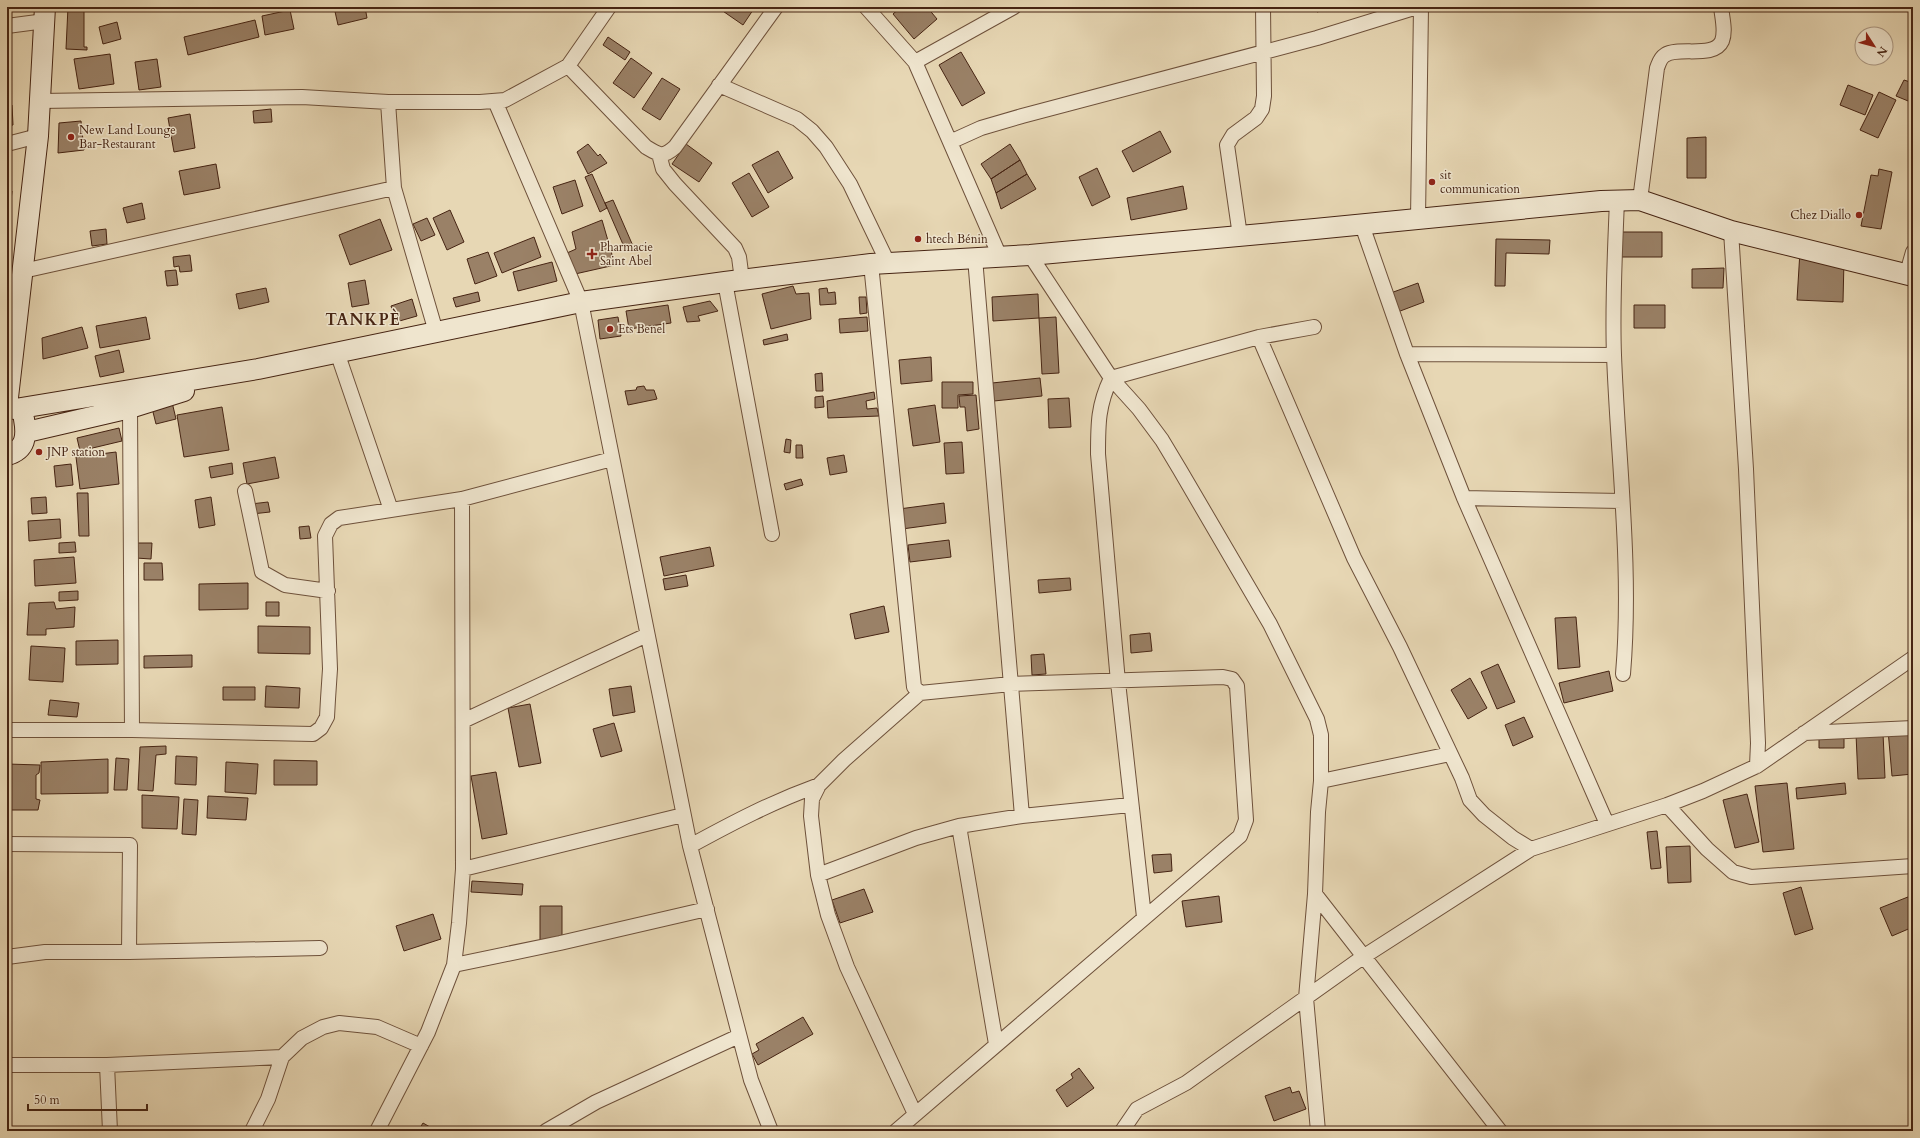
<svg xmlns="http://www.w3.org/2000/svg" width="1920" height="1138" font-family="Cardo,serif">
  <rect width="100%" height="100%" fill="#e7d7b4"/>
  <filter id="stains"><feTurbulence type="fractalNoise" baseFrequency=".005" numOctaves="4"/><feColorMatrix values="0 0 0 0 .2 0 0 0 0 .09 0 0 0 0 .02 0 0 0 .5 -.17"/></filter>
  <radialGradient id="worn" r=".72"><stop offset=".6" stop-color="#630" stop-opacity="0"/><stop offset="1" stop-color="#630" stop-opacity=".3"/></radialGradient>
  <!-- building -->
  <path fill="#9a8167" stroke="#462413" d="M68,7h16v40h3v3l-21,-1z
    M334,7h31l2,11 -29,7z
    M717,7h38l-12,18z
    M901,7h26l10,12 -23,20 -21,-25z
    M1315,7h19l-17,5z
    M290,10l4,19 -29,6 -3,-19z
    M255,20l4,17 -71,18 -4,-18z
    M117,22l4,17 -18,5 -4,-17z
    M608,37l22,15 -5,8 -22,-15z
    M961,52l24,41 -23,13 -23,-41z
    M110,54l4,30 -35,5 -5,-30z
    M631,58l21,15 -18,25 -21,-15z
    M157,59l4,28 -22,3 -4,-28z
    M662,78l18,11 -20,31 -18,-11z
    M1904,80l9,3v20l-17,-7z
    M1848,85l25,10 -8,20 -25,-10z
    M1879,92l17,8 -18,38 -18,-8z
    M12,105l1,20 -6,1v-20z
    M271,109l1,13 -18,1 -1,-12z
    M190,114l5,34 -21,4 -6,-34z
    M81,121l3,29 -26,3 1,-30z
    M1160,131l11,21 -38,20 -11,-21z
    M1706,137v41h-19v-40z
    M588,144l10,12 2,-2 7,9 -19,11 -11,-22z
    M686,144l26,19 -13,19 -27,-18z
    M1010,144l10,16 -29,19 -10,-15z
    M778,151l15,27 -25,15 -16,-28z
    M1020,160l7,14 -31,19 -5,-14z
    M216,164l4,24 -36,7 -5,-24z
    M1097,168l13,29 -18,9 -13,-29z
    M1879,169l13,3 -11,57 -20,-3 10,-51 7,1z
    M749,173l20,34 -17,10 -20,-34z
    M592,174l15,34 -7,4 -15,-35z
    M1027,174l9,15 -35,20 -5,-16z
    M575,180l8,26 -21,8 -9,-27z
    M1183,186l4,23 -56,11 -4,-22z
    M7,191h5l-1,10h-4z
    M613,200l20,46 -8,3 -20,-46z
    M142,203l3,16 -18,4 -4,-15z
    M450,210l14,32 -17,8 -14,-32z
    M427,218l8,17 -14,6 -8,-17z
    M380,219l12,31 -42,15 -11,-30z
    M602,220l13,45 -40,9 -8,-21 9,-4 -4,-17z
    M106,229l1,15 -15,2 -2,-15z
    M1620,232h42v25h-43z
    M534,237l7,20 -39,16 -8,-20z
    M1496,239l54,1 -1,14 -43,-1 -1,33h-10z
    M1800,251l44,9 -1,42 -46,-2z
    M488,252l9,24 -22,8 -8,-25z
    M190,255l2,16 -12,1 -1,-6 -5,1 -1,-10z
    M552,262l5,19 -39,10 -5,-19z
    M1724,268l-1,20h-31v-19z
    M176,270l2,15 -11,1 -2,-15z
    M365,280l4,24 -17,3 -4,-24z
    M1418,283l6,19 -29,11 -7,-19z
    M793,286l3,8 13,-1 2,26 -40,10 -9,-35z
    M266,288l3,14 -30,7 -3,-15z
    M827,288l1,5 7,-1 1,12 -16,1 -1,-16z
    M478,292l2,9 -24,6 -3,-9z
    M1038,294l1,24 -46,3 -1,-24z
    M859,297h7l1,16 -7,1z
    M412,299l5,17 -21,6 -5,-16z
    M710,301l8,10 -20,5 2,5 -13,1 -4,-15z
    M668,305l3,18 -42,6 -3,-18z
    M1634,305h31v23h-31z
    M146,317l4,22 -50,9 -4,-22z
    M618,317l3,19 -21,3 -2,-19z
    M867,317l1,14 -28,2 -1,-14z
    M1056,317l3,56 -17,1 -3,-56z
    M82,327l6,21 -45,11 -1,-21z
    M787,334l1,6 -24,5 -1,-5z
    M119,350l5,22 -24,5 -5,-21z
    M931,357l1,24 -31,3 -2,-24z
    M822,373l1,18h-7l-1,-17z
    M1040,378l2,18 -48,5 -2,-18z
    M942,382h31v12l-15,1v13h-16z
    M644,386l2,4h8l3,9 -29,6 -3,-14 11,-1 1,-3z
    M874,392l1,7 -9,2 1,8 10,-1 2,8 -51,2 -1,-17z
    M976,395l3,34 -12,2 -2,-24h-5l-1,-11z
    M823,396l1,11 -9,1v-11z
    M1069,398l2,29 -22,1 -1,-29z
    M172,402l4,17 -20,5 -4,-16z
    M935,405l5,37 -27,4 -5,-37z
    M222,407l7,43 -45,7 -7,-42z
    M119,428l3,13 -42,10 -3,-13z
    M786,439l5,1 -1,13 -6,-1z
    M962,442l2,31 -18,1 -2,-31z
    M796,445h6l1,13h-7z
    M116,452l3,32 -39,5 -4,-32z
    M844,455l3,17 -17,3 -3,-17z
    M275,457l4,21 -32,6 -4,-21z
    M232,463l1,11 -22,4 -2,-11z
    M71,464l2,21 -17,2 -2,-21z
    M801,479l2,6 -17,5 -2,-6z
    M77,493h11l1,43h-10z
    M46,497l1,16 -15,1 -1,-16z
    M211,497l4,28 -16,3 -4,-28z
    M268,502l2,10 -18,2 -1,-10z
    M944,503l2,20 -44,6 -3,-20z
    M60,519l1,19 -32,3 -1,-20z
    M309,526l2,12 -11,1 -1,-12z
    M949,540l2,17 -41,5 -2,-17z
    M75,542l1,10 -17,1v-10z
    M136,543h16l-1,16 -15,-1z
    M710,547l4,19 -50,10 -4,-19z
    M74,557l2,26 -41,3 -1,-26z
    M144,563h18l1,17h-19z
    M686,575l2,11 -23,4 -2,-11z
    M1070,578l1,12 -32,3 -1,-13z
    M248,583v26l-49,1v-26z
    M78,591v9l-19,1v-9z
    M54,602l2,7 19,-2 -1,20 -28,2v6h-19l2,-32z
    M266,602h13v14h-13z
    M884,606l5,26 -34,7 -5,-25z
    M1576,617l4,50 -22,2 -3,-51z
    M258,626l52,1v27l-52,-1z
    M1150,633l2,18 -21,2 -1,-18z
    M118,640v24l-42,1v-24z
    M31,646l34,2 -2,34 -34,-2z
    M1044,654l2,20 -14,1 -1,-20z
    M192,655v12l-48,1v-12z
    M1498,664l17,38 -18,7 -16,-37z
    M1609,671l4,20 -49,12 -5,-20z
    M1470,678l17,30 -19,11 -17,-29z
    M266,686l34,2 -1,20 -34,-1z
    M631,686l4,26 -22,4 -4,-27z
    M223,687h32v13h-32z
    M50,700l29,3 -2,14 -29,-2z
    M530,704l11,59 -22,4 -11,-59z
    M1524,717l9,20 -20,9 -8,-21z
    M614,723l8,28 -21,6 -8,-28z
    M1888,730l25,5v39l-21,2z
    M1819,731h25v17h-25z
    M1883,733l2,45 -27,1 -2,-45z
    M166,746v8l-10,1 -3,36 -15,-1 2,-43z
    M176,756l21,1 -1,28 -21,-1z
    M116,758l13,1 -2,31h-13z
    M108,759v34l-67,1v-32z
    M274,760l43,1v24h-43z
    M226,762l32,2 -2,30 -31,-2z
    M7,764l33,1 -1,8 -3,2v24l4,1 -2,10h-31z
    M496,772l11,62 -25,5 -11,-63z
    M1787,783l7,66 -31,3 -8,-66z
    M1845,783l1,11 -49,5 -1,-11z
    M1747,794l12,48 -24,6 -12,-48z
    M142,795l37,2 -2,32 -35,-1z
    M208,796l40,2 -2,22 -39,-2z
    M184,799l14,1 -2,35 -14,-1z
    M1657,831l4,37 -10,1 -4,-37z
    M1690,846l1,36 -23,1 -2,-36z
    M1171,854l1,17 -18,2 -2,-18z
    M472,881l51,3 -1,11 -51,-3z
    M1801,887l12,42 -18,6 -12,-42z
    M864,889l9,23 -33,11 -8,-23z
    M1913,895v32l-21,9 -12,-28z
    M1219,896l3,26 -36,5 -4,-26z
    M540,906h22v34l-22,1z
    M433,914l8,25 -37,12 -8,-25z
    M803,1017l10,17 -55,31 -6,-11 7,-4 -3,-6z
    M1079,1068l15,20 -27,19 -11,-17 17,-12 -2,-4z
    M1290,1087l2,6 7,-2 7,18 -32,12 -9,-25z
    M423,1123l14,8h-19z
    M720,1127l2,4h-9z"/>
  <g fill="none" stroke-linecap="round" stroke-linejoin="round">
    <defs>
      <path id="street" d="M866,7l49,55
        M7,26l38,-5
        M568,66l78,81c13,8 17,11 29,0l101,-140
        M719,85l78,34 15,12 14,16 24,37 38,79
        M40,101l262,-4 86,5 6,86 42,144
        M495,101l86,201 109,544 61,234 20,51
        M388,102h92l25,-2 63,-34 41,-59
        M950,142l-35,-80 99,-55
        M7,144l31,-8
        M659,154l4,15 12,15 60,64 4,9 3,23
        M1617,200c-2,52 -5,104 -3,155 4,106 18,213 9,319
        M1640,200l17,-132c2,-5 3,-10 8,-13 14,-9 49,4 57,-14 4,-10 0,-24 -1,-34
        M1418,218l3,-211
        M1362,225l45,129 57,144 143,326
        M1731,231l15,238 12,274 -1,23
        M1240,236l-13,-91 6,-10 23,-17 6,-9 2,-13 -1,-89
        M1030,255l81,123 28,31 23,31 18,30 90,154 47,95 4,16v46l-3,31 -3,82 -9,104 12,133
        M1000,257l-50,-115 31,-14 41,-12 295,-78 100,-31
        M975,258l47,558
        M871,264l43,423 6,6
        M23,271l371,-83
        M1907,273l6,-21
        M725,282l47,252
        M1259,337l95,221 46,89 62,131 8,22 14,15 29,23 18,11 136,-44 36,-14 54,-25 156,-108
        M337,352l54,158
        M1407,354l207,1
        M130,408l2,322
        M245,491l17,81 23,13 43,6
        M1464,498l158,3
        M463,721l184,-86
        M7,730h125l181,4 8,-6 6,-11 1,-18 2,-30 -5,-133 6,-12 8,-6 123,-19 150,-40
        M1804,733l109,-5
        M1321,781l129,-27
        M1667,805l40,44 26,23 18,5 162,-11
        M959,826l37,218
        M7,844l123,1 -1,107
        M690,846c44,-24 82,-44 129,-61
        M463,869l220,-54
        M818,875l98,-37 43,-12 63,-10 108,-11
        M1315,894l185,237
        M1144,917l-26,-235 -20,-228c0,-30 0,-49 13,-76l148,-41 55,-10
        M7,957l38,-5h84l191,-4
        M454,965l106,-22 147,-34
        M7,1065h100l175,-8 20,-19 21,-11 16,-4 38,4 44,19
        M107,1065l3,66
        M252,1131l16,-32 14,-42
        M377,1131l51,-99 26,-67 5,-42 4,-54 -1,-370
        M546,1131l50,-29 143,-66
        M896,1131l344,-295 6,-16 -9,-134 -5,-7 -9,-2 -212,7 -91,9 -76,67 -25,25 -7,14 -1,17 7,59 10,40 19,52 68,147
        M1122,1131l15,-22 49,-26 177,-126 168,-108"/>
      <path id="secondary" d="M7,406l31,-270 7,-129
        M15,409l243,-40 323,-67 144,-20 146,-18 159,-9 285,-26 286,-28 39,-1 91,31 182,45
        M27,432l103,-24 54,-17
        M7,455c19,-5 20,-19 17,-36"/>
    </defs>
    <!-- street casing -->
    <use href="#street" stroke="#6e513b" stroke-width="16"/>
    <!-- secondary casing -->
    <use href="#secondary" stroke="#462413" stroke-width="22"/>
    <!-- street -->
    <use href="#street" stroke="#efe5ce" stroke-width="14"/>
    <!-- secondary -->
    <use href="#secondary" stroke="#efe5ce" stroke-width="20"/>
  </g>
  <!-- markers -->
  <g fill="#8f2418" stroke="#efe5ce" stroke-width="1.5">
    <circle cx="71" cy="137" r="4"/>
    <circle cx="1432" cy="182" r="4"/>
    <circle cx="1859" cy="215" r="4"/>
    <circle cx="918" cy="239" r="4"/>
    <path d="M590 248h4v4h4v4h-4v4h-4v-4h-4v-4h4z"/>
    <circle cx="610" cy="329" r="4"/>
    <circle cx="39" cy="452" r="4"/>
  </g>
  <g text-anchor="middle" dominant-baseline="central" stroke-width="3" stroke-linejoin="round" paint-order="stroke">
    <!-- poi labels -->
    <g font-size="12" fill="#462413" stroke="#efe5ce" text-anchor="start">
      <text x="79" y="130">New Land Lounge<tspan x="79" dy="14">Bar-Restaurant</tspan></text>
      <text x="1440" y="175">sit<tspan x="1440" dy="14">communication</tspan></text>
      <text x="1851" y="215" text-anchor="end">Chez Diallo</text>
      <text x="926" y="239">htech Bénin</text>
      <text x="600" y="247">Pharmacie<tspan x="600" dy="14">Saint Abel</tspan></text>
      <text x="618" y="329">Ets Benel</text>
      <text x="47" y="452">JNP station</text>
    </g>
    <!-- district labels -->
    <g font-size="16" font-weight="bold" letter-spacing="1" fill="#462413" stroke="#efe5ce">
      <text x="363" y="320">TANKPÈ</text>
    </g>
  </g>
  <!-- margin -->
  <rect width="1920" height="1138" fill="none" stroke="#e7d7b4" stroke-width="24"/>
  <rect x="8" y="8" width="1904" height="1122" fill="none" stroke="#462413" stroke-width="2"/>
  <rect x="12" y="12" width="1896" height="1114" fill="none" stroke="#462413"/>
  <!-- north arrow -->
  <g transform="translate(1874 46) rotate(126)"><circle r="19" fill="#efe5ce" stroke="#ab9883"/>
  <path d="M0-3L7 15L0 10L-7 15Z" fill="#8f2418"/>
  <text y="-6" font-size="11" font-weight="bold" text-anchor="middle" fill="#462413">N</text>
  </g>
  <!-- scale -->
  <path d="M28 1104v6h119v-6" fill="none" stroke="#462413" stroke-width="2"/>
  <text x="34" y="1104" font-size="12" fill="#462413" stroke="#efe5ce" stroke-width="3" paint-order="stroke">50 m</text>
  <rect width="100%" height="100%" filter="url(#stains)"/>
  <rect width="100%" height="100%" fill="url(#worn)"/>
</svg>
